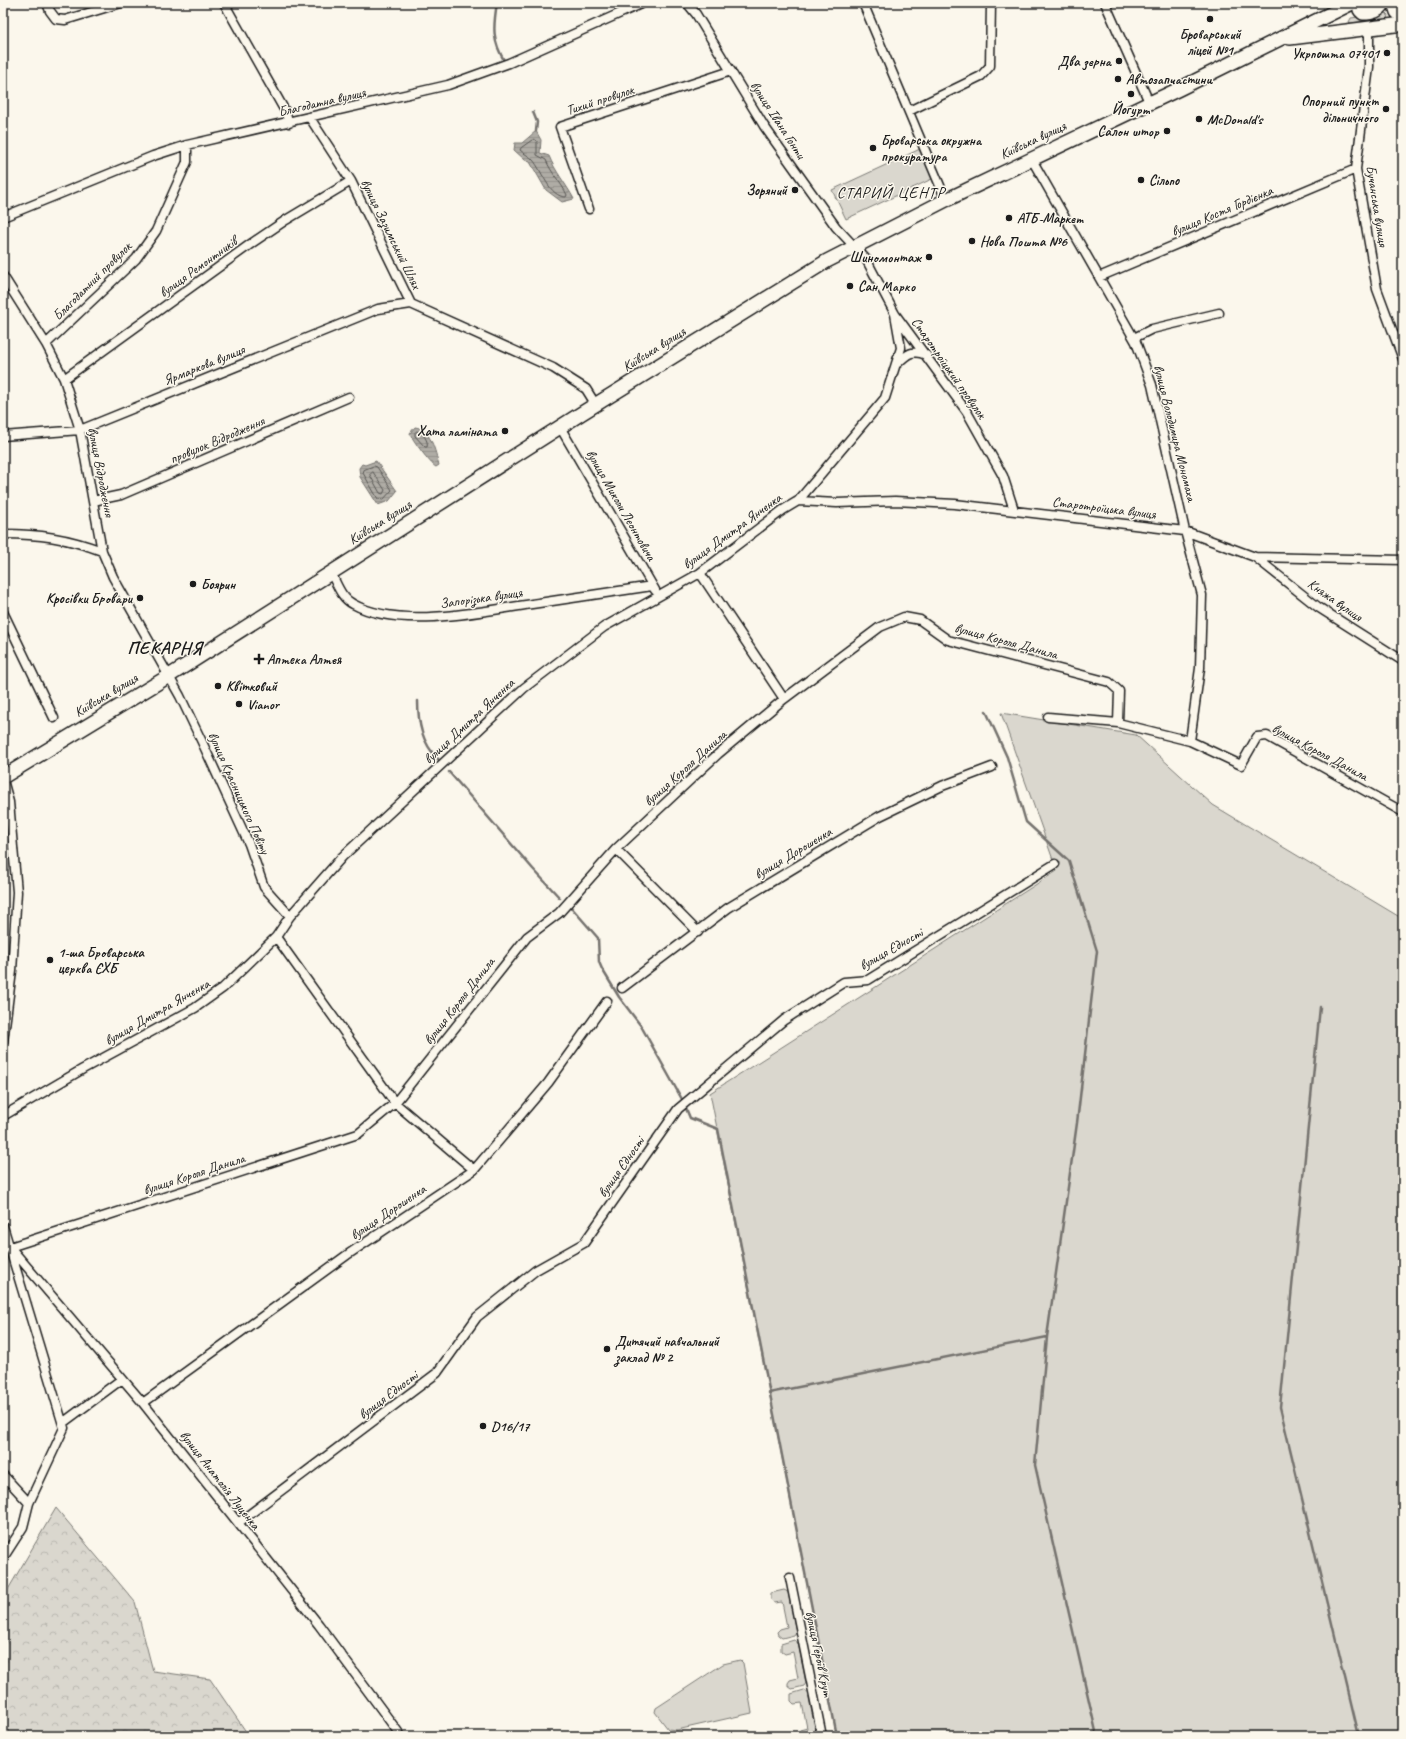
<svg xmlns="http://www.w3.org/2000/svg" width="1406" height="1739" font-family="Caveat,sans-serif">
  <defs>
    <pattern id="forest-crowns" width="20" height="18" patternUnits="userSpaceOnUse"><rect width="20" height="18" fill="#dad7ce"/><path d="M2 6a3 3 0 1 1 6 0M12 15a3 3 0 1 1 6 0" fill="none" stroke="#bab8b0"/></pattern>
    <pattern id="water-rules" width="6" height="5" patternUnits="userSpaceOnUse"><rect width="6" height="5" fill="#afaca5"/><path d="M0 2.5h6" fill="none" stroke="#96938d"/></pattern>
  </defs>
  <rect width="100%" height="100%" fill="#fbf7ec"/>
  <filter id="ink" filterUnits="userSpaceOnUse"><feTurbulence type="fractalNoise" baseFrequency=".025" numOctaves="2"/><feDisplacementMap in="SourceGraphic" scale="8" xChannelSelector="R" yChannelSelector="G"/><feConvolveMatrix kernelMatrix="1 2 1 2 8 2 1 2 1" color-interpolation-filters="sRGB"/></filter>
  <g filter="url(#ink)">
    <!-- green -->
    <path fill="#dad7ce" stroke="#7b7a75" d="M1386,13l2,2 -1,4 -37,4 -1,-1 2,-4z
      M920,149l14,29 -88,41 -14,-29z
      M1001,713l135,22 77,70 190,114v817h-566l-127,-643 347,-222z
      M784,1590l4,2 8,40 -2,3 -12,3 -4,-3 -1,-3 3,-3 7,-2 -5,-25 -8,1 -3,-3v-7z
      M794,1640l4,3 8,40 -2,3 -12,3 -4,-3v-3l2,-3 8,-2 -5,-26 -8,2 -4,-3v-7z
      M740,1660l3,3 9,50 -75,17 -9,-1 -13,-17 1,-4 67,-44z
      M804,1690l4,3 8,40 -2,3h-16l2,-6 7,-2 -5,-25 -8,1 -3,-3v-7z"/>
    <!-- forest -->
    <path fill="url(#forest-crowns)" stroke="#7b7a75" d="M56,1508l79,94 18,69 57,8 39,57h-246v-138z"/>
    <!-- water -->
    <path fill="url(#water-rules)" stroke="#74726e" d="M536,131l5,9 -1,13 9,3c6,15 17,28 25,43l-12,3 -16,-12 -16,-28 -5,-2 -11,-10 1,-7h7z
      M415,427c16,2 20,24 24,38l-3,2c-5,-2 -25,-29 -26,-34z
      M376,461l21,30 -8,10 -11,4 -18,-28 -1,-9 3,-4 3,1z"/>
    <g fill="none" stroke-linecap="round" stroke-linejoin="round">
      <!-- shore -->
      <path stroke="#575653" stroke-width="1" d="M534,139l3,2v14l9,5c5,13 15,22 21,35l-1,2c-17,0 -24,-27 -33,-37 -3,-4 -9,-6 -13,-10l1,-2z
        M417,431c6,2 12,10 10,16h-2l-10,-11v-3z
        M374,466l3,1 15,23 -9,10 -5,-1 -15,-26 1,-3z
        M373,472l12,18 -2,4 -3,-1 -10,-18z"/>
      <!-- stream -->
      <path stroke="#74726e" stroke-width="2.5" d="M497,3c-4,24 -5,38 8,59
        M533,112l4,10 -1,9
        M418,701c0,22 4,42 20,58
        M986,711l21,46 19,65 43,39 28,90 -20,172 -30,214 -12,128 62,271
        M449,772l84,97 27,29
        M571,907l27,31 1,24 3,7 17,28 22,29 42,75
        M1320,1007l-40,400 79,329
        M685,1106l5,12 28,11 119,607
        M769,1393l278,-56"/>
      <defs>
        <path id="minor" d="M47,3l3,8 6,8 9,1 56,-17
          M224,3l61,108 4,12
          M687,3l9,11 68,112 72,101 30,32 29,55 72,98 36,64 11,34
          M863,3l83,197
          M1105,3l44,99
          M1369,28v39l-13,102 21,120 26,70
          M909,111l72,-35 9,-10 1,-63
          M310,118l41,63 60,123 142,64 33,21 10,16
          M1031,158l105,184 16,43 33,146 17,64 -2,73 -10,73
          M589,209l-29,-82 171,-56
          M3,217l150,-61 34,-11 261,-60 61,-22 134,-60
          M3,276l43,68 18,35 16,51 22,121 11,26 67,119 22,46 47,102 15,43 26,29
          M1099,277l257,-108
          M1134,338l18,-9 67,-16
          M46,344l90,-85 20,-28 31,-69v-17
          M898,363c9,-9 15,-14 28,-8
          M64,379l188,-136 34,-23 65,-39
          M560,427l95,163
          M3,436l77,-6 298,-121 33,-5
          M93,501l28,-6 228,-98
          M798,501l39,2 58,-2 60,3 230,27 70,26 148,3
          M3,534c36,0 64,4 99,17
          M1255,557l63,50 85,54
          M331,573c6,11 10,25 22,31 47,26 129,7 179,0 40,-6 80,-12 120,-18
          M700,573l84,126
          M3,612l51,106
          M1048,717l70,6 72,18 51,24 16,-28 10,-1 136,76
          M3,780l6,22 8,90 -5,79 -9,71
          M616,849l82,83
          M276,937l119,166 79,67
          M3,971h9
          M622,988l106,-80 152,-92 62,-30 50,-19
          M3,1116l80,-47 112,-61 28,-20 53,-51 14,-21 52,-59 182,-169 80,-61 96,-54 83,-63 15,-9 87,-103 16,-50 -6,-34
          M3,1226l61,202 -35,75 -6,24 -20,31
          M10,1247l348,-113 37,-31 132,-166 32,-24 57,-64 102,-95 66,-55 96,-72 24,-10 16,3 28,20 161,42 10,9 -1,32
          M10,1247l133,156 176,222 82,111
          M143,1403l204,-148 127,-85 74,-87 59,-82
          M64,1422l58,-43
          M3,1475l26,28
          M238,1523l199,-150 40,-56 59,-47 48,-27 94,-134 106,-89 60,-38 24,-2 187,-116
          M790,1578l32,158"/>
        <path id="primary" d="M1360,3v7l3,3c10,0 16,-2 21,-10
          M1394,3l3,9 6,5
          M1290,38l113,-14
          M3,777l166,-101 413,-263 245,-152 119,-61 233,-111 173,-86"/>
      </defs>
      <!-- minor casing -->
      <use href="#minor" stroke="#1c1c1c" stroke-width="11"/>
      <!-- primary casing -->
      <use href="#primary" stroke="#1c1c1c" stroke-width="16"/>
      <!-- minor -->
      <use href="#minor" stroke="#fbf7ec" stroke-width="8"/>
      <!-- primary -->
      <use href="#primary" stroke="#fbf7ec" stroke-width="13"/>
    </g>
  </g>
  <!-- markers -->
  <g fill="#1c1c1c" stroke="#fbf7ec" stroke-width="1.5">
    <circle cx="1210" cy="19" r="4"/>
    <circle cx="1387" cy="53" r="4"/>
    <circle cx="1119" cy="61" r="4"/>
    <circle cx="1118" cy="79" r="4"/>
    <circle cx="1131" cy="94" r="4"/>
    <circle cx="1386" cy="109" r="4"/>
    <circle cx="1199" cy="119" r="4"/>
    <circle cx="1167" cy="131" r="4"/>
    <circle cx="873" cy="148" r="4"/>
    <circle cx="1141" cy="180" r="4"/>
    <circle cx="795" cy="190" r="4"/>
    <circle cx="1009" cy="218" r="4"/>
    <circle cx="972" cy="241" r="4"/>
    <circle cx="929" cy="257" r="4"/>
    <circle cx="850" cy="286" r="4"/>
    <circle cx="505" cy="431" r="4"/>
    <circle cx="193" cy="584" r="4"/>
    <circle cx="140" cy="598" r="4"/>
    <path d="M257 653h4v4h4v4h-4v4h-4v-4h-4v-4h4z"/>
    <circle cx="218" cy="686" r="4"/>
    <circle cx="239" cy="704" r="4"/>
    <circle cx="50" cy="960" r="4"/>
    <circle cx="607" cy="1349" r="4"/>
    <circle cx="483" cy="1426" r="4"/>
  </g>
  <g text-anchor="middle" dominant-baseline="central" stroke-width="3" stroke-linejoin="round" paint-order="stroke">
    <!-- poi labels -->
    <g font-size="14" font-weight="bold" fill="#1c1c1c" stroke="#fbf7ec" text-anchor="start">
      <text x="1210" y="34" text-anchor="middle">Броварський<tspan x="1210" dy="16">ліцей №1</tspan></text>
      <text x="1379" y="53" text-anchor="end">Укрпошта 07401</text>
      <text x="1111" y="61" text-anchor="end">Два зерна</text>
      <text x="1126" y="79">Автозапчастини</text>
      <text x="1378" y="101" text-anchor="end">Опорний пункт<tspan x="1378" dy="16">дільничного</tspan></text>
      <text x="1131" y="109" text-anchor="middle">Йогурт</text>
      <text x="1207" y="119">McDonald's</text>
      <text x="1159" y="131" text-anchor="end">Салон штор</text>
      <text x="881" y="140">Броварська окружна<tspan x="881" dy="16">прокуратура</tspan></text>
      <text x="1149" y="180">Сільпо</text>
      <text x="787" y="190" text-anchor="end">Зоряний</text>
      <text x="1017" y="218">АТБ-Маркет</text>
      <text x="980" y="241">Нова Пошта №6</text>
      <text x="921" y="257" text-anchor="end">Шиномонтаж</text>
      <text x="858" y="286">Сан Марко</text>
      <text x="497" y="431" text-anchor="end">Хата ламіната</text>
      <text x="201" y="584">Боярин</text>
      <text x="132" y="598" text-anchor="end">Кросівки Бровари</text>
      <text x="267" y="659">Аптека Алтея</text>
      <text x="226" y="686">Квітковий</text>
      <text x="247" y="704">Vianor</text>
      <text x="58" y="952">1-ша Броварська<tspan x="58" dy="16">церква ЄХБ</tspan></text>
      <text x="615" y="1341">Дитячий навчальний<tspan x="615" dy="16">заклад № 2</tspan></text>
      <text x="491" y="1426">D16/17</text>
    </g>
    <!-- street labels -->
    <g font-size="14" fill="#1c1c1c" stroke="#fbf7ec">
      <text transform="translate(600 100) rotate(-18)">Тихий провулок</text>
      <text transform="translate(322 102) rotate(-13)">Благодатна вулиця</text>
      <text transform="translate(778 120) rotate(57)">вулиця Івана Гонти</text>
      <text transform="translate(1033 140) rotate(-25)">Київська вулиця</text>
      <text transform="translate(1377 206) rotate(81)">Бучанська вулиця</text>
      <text transform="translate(1222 211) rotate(-23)">вулиця Костя Гордієнка</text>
      <text transform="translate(391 234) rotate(64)">вулиця Зазимський Шлях</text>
      <text transform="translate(198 267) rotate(-36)">вулиця Ремонтників</text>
      <text transform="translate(92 281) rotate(-45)">Благодатний провулок</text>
      <text transform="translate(654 349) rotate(-32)">Київська вулиця</text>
      <text transform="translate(204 365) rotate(-22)">Ярмаркова вулиця</text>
      <text transform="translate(949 368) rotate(55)">Старотроїцький провулок</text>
      <text transform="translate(1175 433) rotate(76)">вулиця Володимира Мономаха</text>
      <text transform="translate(217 440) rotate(-23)">провулок Відродження</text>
      <text transform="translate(101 472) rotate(79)">вулиця Відродження</text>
      <text transform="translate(621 505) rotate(60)">вулиця Миколи Леонтовича</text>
      <text transform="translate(1104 508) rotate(7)">Старотроїцька вулиця</text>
      <text transform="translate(380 522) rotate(-32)">Київська вулиця</text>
      <text transform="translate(732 531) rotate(-36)">вулиця Дмитра Янченка</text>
      <text transform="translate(481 598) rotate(-8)">Запорізька вулиця</text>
      <text transform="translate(1335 600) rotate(35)">Княжа вулиця</text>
      <text transform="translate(1006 641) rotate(15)">вулиця Короля Данила</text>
      <text transform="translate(106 695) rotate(-31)">Київська вулиця</text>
      <text transform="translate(469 721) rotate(-43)">вулиця Дмитра Янченка</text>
      <text transform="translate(1320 752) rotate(28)">вулиця Короля Данила</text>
      <text transform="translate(685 768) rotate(-42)">вулиця Короля Данила</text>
      <text transform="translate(239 793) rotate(66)">вулиця Красницького Повіту</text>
      <text transform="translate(793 853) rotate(-31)">вулиця Дорошенка</text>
      <text transform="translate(891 949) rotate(-30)">вулиця Єдності</text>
      <text transform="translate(459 1001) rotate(-52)">вулиця Короля Данила</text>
      <text transform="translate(157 1012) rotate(-30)">вулиця Дмитра Янченка</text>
      <text transform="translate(621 1167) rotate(-55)">вулиця Єдності</text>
      <text transform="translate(194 1174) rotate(-18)">вулиця Короля Данила</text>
      <text transform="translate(388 1212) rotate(-34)">вулиця Дорошенка</text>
      <text transform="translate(388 1395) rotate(-37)">вулиця Єдності</text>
      <text transform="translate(220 1480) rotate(52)">вулиця Анатолія Луценка</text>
      <text transform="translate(819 1654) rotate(78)">вулиця Героїв Крут</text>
    </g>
    <!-- quarter labels -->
    <g font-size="16" letter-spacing="1" fill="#1c1c1c" stroke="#fbf7ec">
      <text x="891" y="193">СТАРИЙ ЦЕНТР</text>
    </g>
    <!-- district labels -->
    <g font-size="18" font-weight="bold" letter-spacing="1" fill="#1c1c1c" stroke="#fbf7ec">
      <text x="165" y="648">ПЕКАРНЯ</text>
    </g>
  </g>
  <!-- margin -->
  <rect width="1406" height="1739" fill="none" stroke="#fbf7ec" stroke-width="16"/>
  <rect x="8" y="8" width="1390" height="1723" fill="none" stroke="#1c1c1c" stroke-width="1.5" filter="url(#ink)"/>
</svg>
